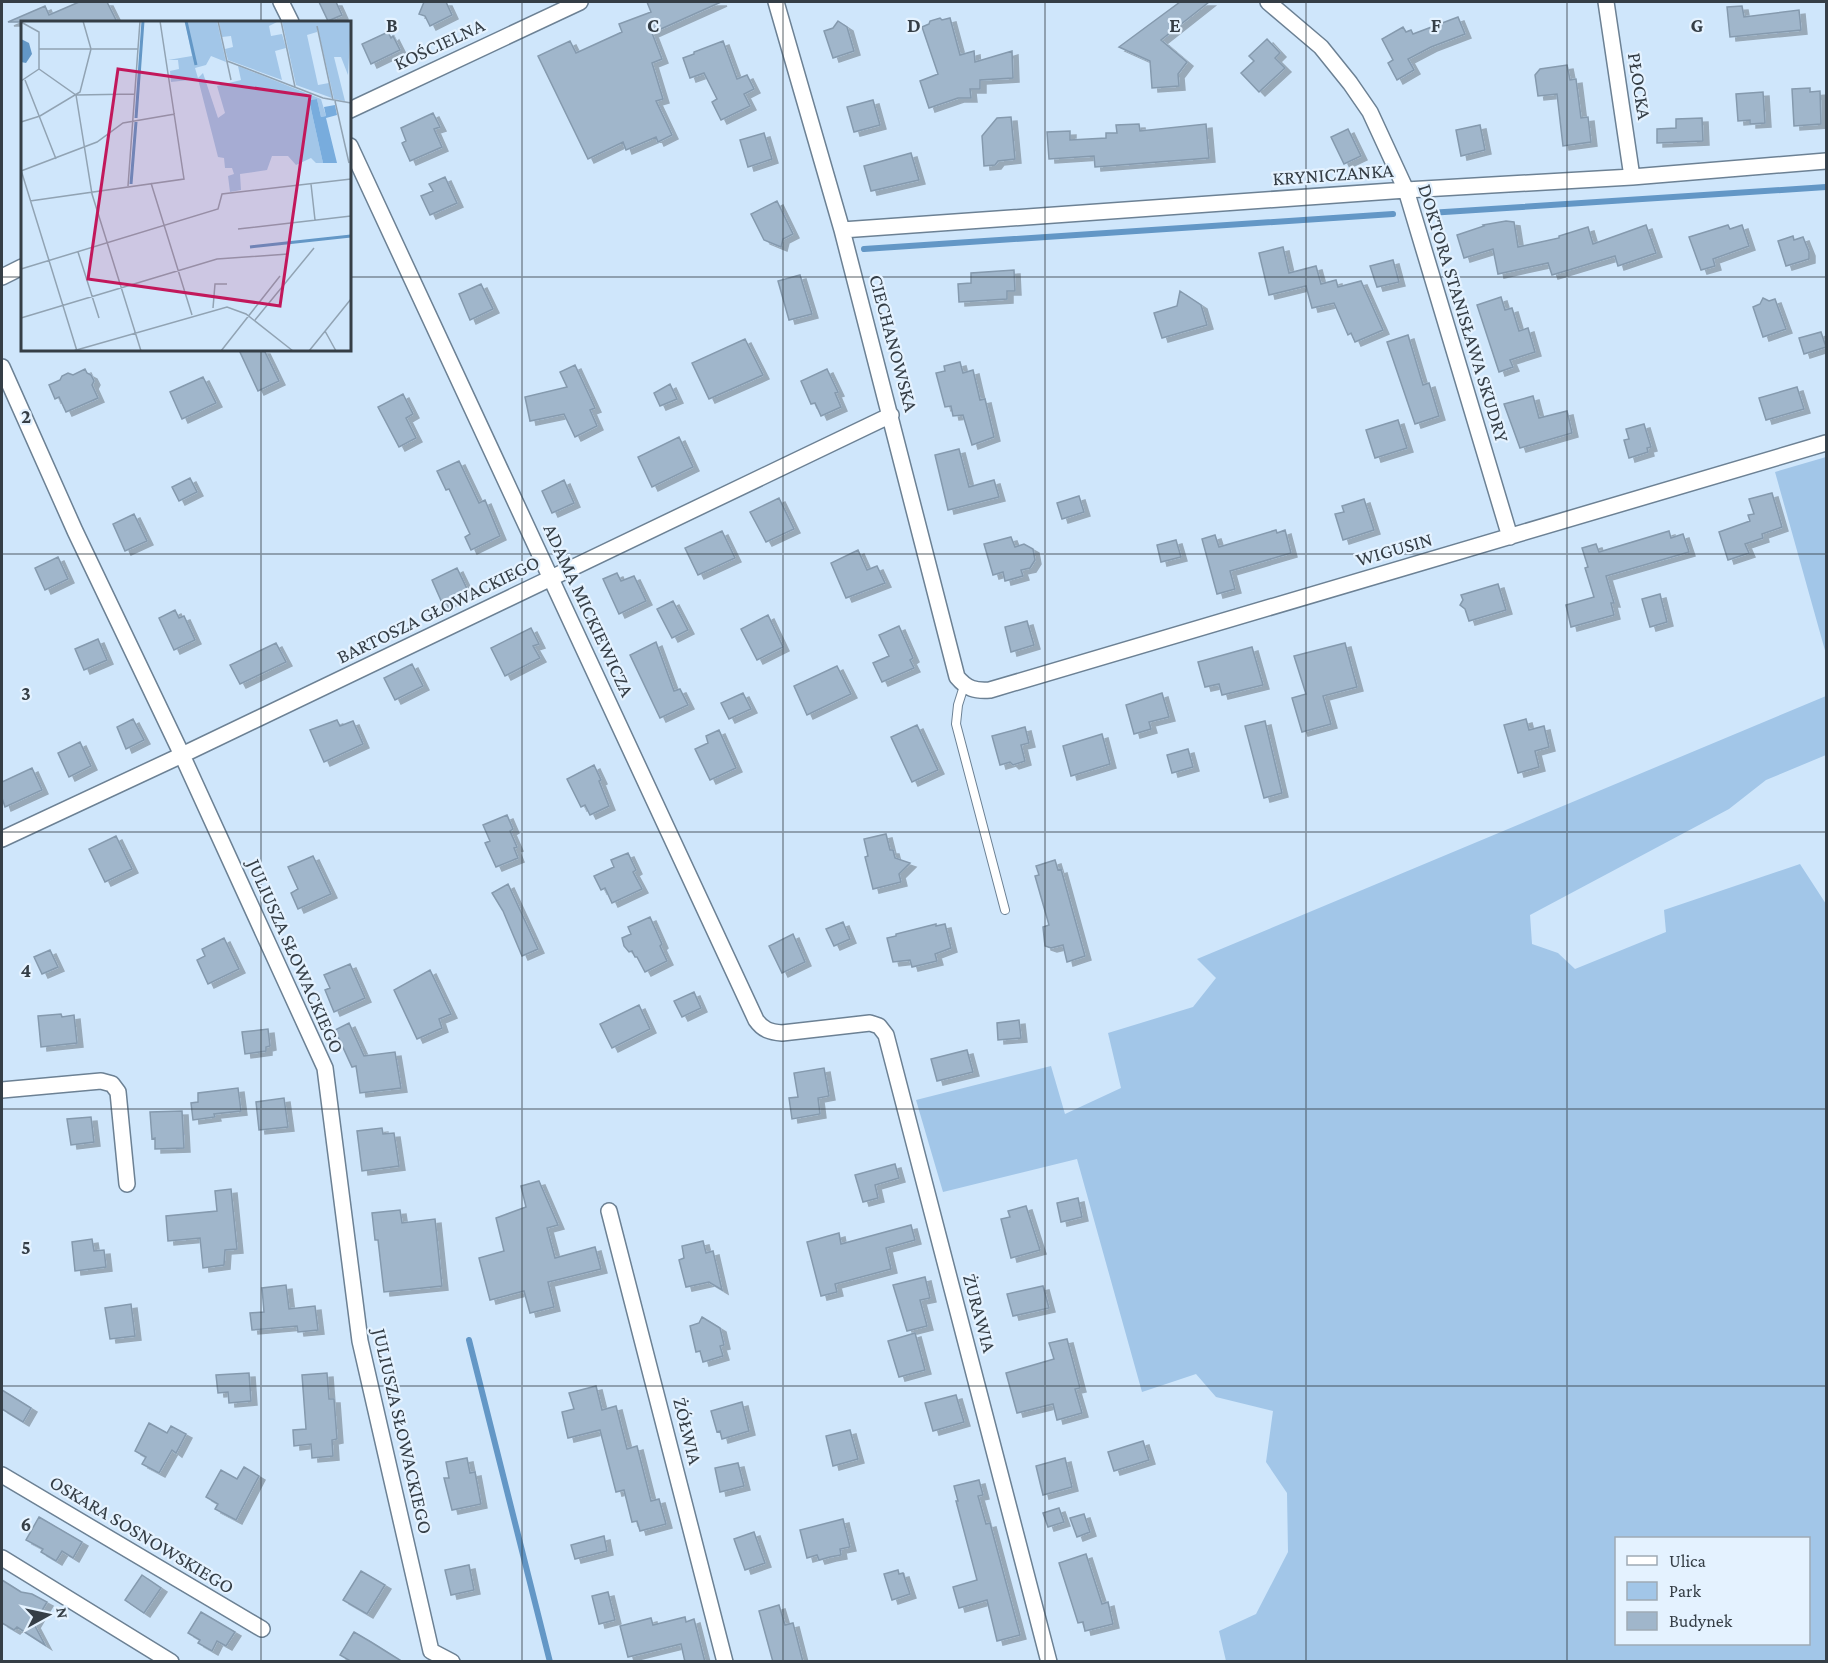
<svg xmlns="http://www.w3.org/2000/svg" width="1828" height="1663" font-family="'Crimson Pro',serif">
  <defs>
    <filter id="shadow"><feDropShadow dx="6" dy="4" stdDeviation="0" flood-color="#0004"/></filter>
  </defs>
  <rect width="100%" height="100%" fill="#cfe6fb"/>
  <!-- green -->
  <path fill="#a2c6e8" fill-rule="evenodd" d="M1826,457v197l-51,-182z
    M1826,696v59l-60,25 -37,29 -199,106 2,29 26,9 17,16 91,-37 -2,-22 136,-46 26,40v757h-600l-7,-30 37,-17 32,-62 -1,-59 -21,-31 7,-51 -57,-14 -20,-23 -54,18 -65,-233 -134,33 -27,-92 135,-34 14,48 56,-26 -13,-55 85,-26 23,-29 -19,-19zM1616,1538h192v106h-192z"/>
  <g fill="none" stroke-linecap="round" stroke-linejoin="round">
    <!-- stream -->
    <path stroke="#6397c6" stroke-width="6" d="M1429,213l397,-26
      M864,249l529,-35
      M469,1340l81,322"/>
  </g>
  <!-- building -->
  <path fill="#a0b6cb" stroke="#859aae" stroke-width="1.5" filter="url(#shadow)" d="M79,2h28l10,20h-109l37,-16 4,9z
    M319,2h17l6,13 -14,6z
    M424,2h22l6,13 -22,11 -5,-10 -6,-2z
    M647,2h74l-69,31 10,26 -10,4 11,36 -7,2 16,34 -14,7 -2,-5 -30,13 -3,-8 -35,17 -50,-103 32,-15 6,12 46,-21 -3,-8 32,-12z
    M1180,2h29l-48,38 26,22 -9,12 1,12 -27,2 -2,-27 -31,-14z
    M1742,6l2,11 55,-7 2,20 -71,7 -3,-30z
    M1458,17l7,17 -34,13 -23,12 6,11 -17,10 -9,-17 5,-3 -11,-21 21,-12 3,5 5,-2 2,4z
    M940,18l2,2 8,-2 10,37 14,-4 1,11 37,-11 1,27 -33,2v9h-10l1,9h-13l-29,10 -9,-27 18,-7 -16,-47 7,-3 1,-3z
    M838,21l9,6 7,24 -21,7 -9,-27 9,-3z
    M388,32l3,6 2,-2 7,14 -29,14 -9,-20z
    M1267,39l13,14 -5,5 10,10 -26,24 -18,-19 13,-12 -5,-5z
    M723,41l14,38 10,-4 7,14 -10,5 6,12 -29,14 -9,-18 5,-3 -13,-26 -14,5 -7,-20 11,-4v-2z
    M1567,65l3,15 6,-1 5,39 7,-1 3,25 -28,4 -6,-52 -19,2 -3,-21 5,-6z
    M1810,88v4l10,-1 1,33 -27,2 -2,-37z
    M1763,92l2,31 -15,1v-4l-12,1 -2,-27z
    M873,100l7,25 -26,7 -7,-25z
    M433,113l7,14 -6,2 8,18 -32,14 -8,-18 4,-2 -5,-13z
    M1011,117l4,42 -17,2 -3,4 -11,1 -2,-30 15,-18z
    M1702,118l1,23 -46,2v-14l19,-1v-9z
    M1139,124l1,7 66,-7 3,34 -114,9 -1,-11 -45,3 -2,-27 23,-1v9l36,-2v-5h11l-1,-8z
    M1480,125l5,25 -24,6 -5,-26z
    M1348,129l13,27 -17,8 -13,-27z
    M764,133l8,26 -24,8 -8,-27z
    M911,153l8,27 -48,11 -7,-25z
    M445,177l12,26 -27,12 -9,-19 12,-5 -4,-7z
    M777,201l16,33 -10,5 -2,8 -17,-7 -13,-26z
    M1506,221l8,1 4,25 41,-9v-2l29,-9 5,17 53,-19 10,28 -38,13 -3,-10 -63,19 -4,-12 -50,11 -5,-25 -29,9 -7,-23 27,-9 -1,-1z
    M1728,225l2,4 12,-4 7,21 -36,13 2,7 -14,4 -12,-33z
    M1793,236l1,4 9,-3 6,15v7l-23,7 -8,-25z
    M1283,247l6,26 27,-7 5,18 15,-4 2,7 23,-6 22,49 -28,12 -4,-9 -3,2 -14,-32 -22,5 -6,-22 -37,9 -10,-42z
    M1393,260l6,22 -22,5 -7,-21z
    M1014,270l1,21h-8v8l-48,3 -1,-18 13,-1v-10z
    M800,275l12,39 -23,6 -11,-39z
    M481,284l12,25 -23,11 -11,-26z
    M1180,291l21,14 6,20 -45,13 -8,-25 23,-7z
    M1501,297l4,13 7,-2 7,23 9,-3 7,24 -25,8 3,7 -14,5 -22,-67z
    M1763,298l6,3 6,-2 11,30 -23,8 -10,-30 7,-3z
    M1821,332l5,15 -22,7 -5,-16z
    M1408,335l15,50 6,-2 10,33 -24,8 -28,-82z
    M745,339l18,36 -54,24 -17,-36z
    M239,350h25l15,31 -21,10z
    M960,362l3,11 10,-3 7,30 5,-1 9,38 -22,8 -9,-30 -10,1 -2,-10 -6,1 -9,-34 9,-2 -1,-5z
    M575,365l20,43 -5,2 7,16 -22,11 -11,-23 -34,7 -5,-24 42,-10 -7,-15z
    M85,369l2,4 4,2 3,6 -2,4 6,13 -32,14 -7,-15 -4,2 -6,-14 11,-5 2,-4 6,-3 5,2z
    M827,369l11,23 -3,1 6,14 -20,9 -6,-13 -4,1 -10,-23z
    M203,377l13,26 -34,16 -12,-27z
    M670,384l7,15 -17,7 -6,-13z
    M1797,387l7,22 -38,11 -7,-22z
    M403,394l10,20 -7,4 10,20 -17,9 -21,-40z
    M1533,396l6,22 28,-7 5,22 -52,15 -16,-44z
    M1398,420l9,28 -32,10 -9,-28z
    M1644,424l7,23 -4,1 1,4 -19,6 -5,-18 5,-1 -3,-10z
    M679,437l14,30 -41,20 -14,-30z
    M959,449l10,38 25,-7 5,17 -51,13 -13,-55z
    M459,461l20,42 6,-3 15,36 -29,14 -6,-13 5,-3 -21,-45 -3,1 -9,-19z
    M190,478l7,14 -18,9 -7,-14z
    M564,480l10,23 -22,10 -10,-22z
    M1772,493l10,34 -20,7 1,4 -18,6 4,9 -21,7 -9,-28 31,-11 -2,-6 6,-1 -5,-15z
    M1079,496l5,16 -22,7 -5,-16z
    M779,498l15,31 -28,13 -16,-30z
    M1364,499l10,31 -31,10 -8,-26 9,-2 -2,-6z
    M134,514l13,27 -22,10 -12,-27z
    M1276,530l1,3 8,-3 6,23 -61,18 5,18 -18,5 -15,-55 13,-4 4,12z
    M722,531l13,27 -37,17 -13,-27z
    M1669,531l2,7 12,-4 6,18 -83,24 8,27h-3l3,12 -43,12 -5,-22 28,-8 -9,-29 3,-1 -6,-19 14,-4 3,8z
    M1011,537l4,10 9,-3 9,5 2,11 -5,8 -9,2 2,6 -18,5 -2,-9 -10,3 -9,-31z
    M1176,540l5,17 -20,5 -4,-17z
    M858,550l9,20 10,-4 8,17 -39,15 -15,-35z
    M58,557l10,22 -23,11 -10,-22z
    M457,568l12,25 -26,12 -11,-25z
    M617,573l4,8 13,-5 12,25 -27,13 -16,-35z
    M1498,584l8,26 -37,11 -4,-12 -5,-4 3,-5 -2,-5z
    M1660,594l7,28 -17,5 -8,-28z
    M673,601l15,29 -16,8 -15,-29z
    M175,610l4,8 5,-2 11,24 -21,10 -15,-32z
    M768,615l15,32 -26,13 -16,-31z
    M1027,621l7,24 -23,7 -6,-25z
    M899,626l14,32 -3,2 4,8 -32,14 -9,-19 16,-7 -10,-21z
    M531,628l8,16 -6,2 7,12 -35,18 -14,-28z
    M98,639l9,21 -23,10 -9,-21z
    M656,642l18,49 6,-2 8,16 -28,13 -30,-63z
    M276,643l10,19 -46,22 -10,-19z
    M1345,643l12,44 -34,9 8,28 -29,8 -10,-34 14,-4 -12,-38z
    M1252,647l11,38 -41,10 -3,-11 -14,3 -7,-25z
    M412,664l11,22 -28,14 -11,-22z
    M837,666l14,28 -44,21 -13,-29z
    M743,693l8,16 -22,10 -8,-16z
    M1162,693l7,24 -20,5 2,7 -17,5 -8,-29z
    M133,719l11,21 -18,9 -9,-22z
    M1526,719l3,11 15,-4 5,21 -14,4 4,16 -21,6 -14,-48z
    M337,720l3,6 13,-5 10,23 -39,18 -14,-32z
    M1265,721l17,72 -18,5 -19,-72z
    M917,725l21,45 -26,12 -21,-45z
    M1025,727l4,16 -8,2 4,16 -12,4 -3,-3 -10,3 -8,-29z
    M719,730l17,38 -26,12 -15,-31 13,-6 -2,-7z
    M1102,734l8,30 -39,12 -8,-30z
    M80,742l11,24 -22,11 -11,-24z
    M1188,749l5,18 -21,6 -5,-18z
    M594,765l7,15 -2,1 10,25 -19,9 -5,-10 -4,2 -14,-28z
    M32,768l10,22 -37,17 -3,-9v-16z
    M507,815l6,14 -3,2 7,16 -3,1 4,10 -22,9 -11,-24 5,-2 -7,-16z
    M886,834l4,16h3l2,8 15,5 -11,11 2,8 -28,7 -8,-32 3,-1 -4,-17z
    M116,836l16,33 -27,13 -16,-33z
    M628,853l8,17 -3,2 9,17 -30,14 -7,-15 -4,2 -7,-14 20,-9 -3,-7z
    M313,856l18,38 -33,15 -7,-16 7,-4 -10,-22z
    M1055,860l3,10 3,-1 24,87 -18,6 -4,-17 -12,3 -6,-2 -2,-19 6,-2 -14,-49 4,-1 -3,-9z
    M508,884l30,65 -16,7 -19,-45 -11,-18z
    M650,917l12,27 -2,2 7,15 -22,11 -8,-15h-2l-3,-6 -3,1 -5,-6 -2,-8 9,-4 -3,-7z
    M843,922l7,17 -16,7 -8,-17z
    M936,924v2l9,-2 6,24 -16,6 2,7 -25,6 -2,-7 -17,2 -6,-24 9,-2v-2z
    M793,934l12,28 -23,11 -13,-27z
    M224,938l15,31 -31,15 -11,-24 8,-4 -3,-7z
    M50,950l8,17 -16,7 -8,-17z
    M350,964l15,34 -31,14 -9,-22 5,-2 -6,-13z
    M430,970l21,44 -12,5 3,9 -25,11 -23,-49z
    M694,992l7,16 -19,9 -8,-16z
    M639,1005l11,24 -38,19 -12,-24z
    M61,1014l1,3 12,-2 3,28 -36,4 -3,-31z
    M1019,1020l2,18 -23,2 -1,-17z
    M349,1023l15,33 31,-4 6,36 -41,5 -4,-27 -4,1 -17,-37z
    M268,1029l2,17 -4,1v4l-21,3 -3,-22z
    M967,1050l6,22 -36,9 -6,-22z
    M824,1068l5,28 -11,2 2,16 -28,5 -3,-21 9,-1 -4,-24z
    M238,1088l3,23 -27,3 1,3 -22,3 -2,-17 7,-1v-9z
    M284,1098l4,29 -29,3 -3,-28z
    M182,1111l2,37 -29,1v-11l-3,1 -2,-27z
    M91,1117l3,25 -23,3 -4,-26z
    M382,1128l1,6 11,-1 5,33 -37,5 -5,-40z
    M895,1164l4,14 -24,7 3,13 -15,4 -8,-27z
    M539,1181l19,44 -11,3 8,30 40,-11 6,22 -53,13 6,25 -24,6 -6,-22 -34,9 -11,-42 25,-7 -8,-33 30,-11 -5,-21z
    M231,1189l6,60 -12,1 -1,15 -21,3 -3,-30 -32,3 -2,-25 51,-5 -2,-20z
    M1078,1198l4,19 -21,5 -4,-19z
    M1026,1206l14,44 -29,8 -10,-39 9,-2 -2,-6z
    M400,1210l2,13 33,-4 7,67 -58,6 -6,-52h-3l-3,-27z
    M911,1225l4,15 -29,8 5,21 -56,15 2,8 -16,4 -14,-54 32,-9 2,11z
    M92,1239l2,12 10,-1 2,17 -31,4 -3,-29z
    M703,1241l3,12 7,-2 9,39 -13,-8 -23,5 -7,-27 5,-2 -2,-12z
    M925,1277l5,21 -10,2 7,26 -20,5 -14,-46z
    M286,1285l3,24 26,-3 3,24 -20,2 -1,-6 -45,4 -2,-17 14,-1 -2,-24z
    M1043,1286l6,22 -36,8 -6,-22z
    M131,1304l4,32 -25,3 -5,-31z
    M702,1317l18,11 4,17 -4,1 3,10 -20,6 -3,-11 -4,1 -6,-26 9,-3z
    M915,1333l10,37 -26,7 -11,-36z
    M1067,1339l13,49 -5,1 7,24 -25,7 -4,-16 -36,9 -11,-40 48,-14 -5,-16z
    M249,1373l2,28 -22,2 -1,-11 -10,1 -2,-18z
    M327,1373l2,26h5l3,40 -5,1 1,16 -21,2 -1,-14 -17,2 -1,-16 13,-1 -4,-54z
    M596,1386l6,24 14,-4 11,43 10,-3 14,55 8,-2 7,25 -26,7 -3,-10 -5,1 -8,-32 -8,2 -16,-62 -32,8 -6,-26 12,-3 -5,-16z
    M2,1390l29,18 -8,14 -21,-13z
    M956,1395l8,27 -31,9 -8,-28z
    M742,1402l7,29 -27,8 -2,-8 -3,1 -6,-21z
    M149,1423l18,10 4,-7 15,8 -10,19 -4,-3 -13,23 -17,-9 4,-7 -11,-6z
    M850,1430l8,29 -25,7 -7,-30z
    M1143,1441l6,19 -35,11 -6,-19z
    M467,1458l3,15 5,-1 6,32 -29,6 -8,-32h5l-3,-16z
    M1065,1458l7,29 -29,8 -7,-29z
    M738,1463l6,23 -24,6 -5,-24z
    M244,1467l15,9 -23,44 -21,-11 3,-5 -12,-7 15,-27 16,9z
    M979,1480l4,15 -5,1 8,28 4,-1 30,112 -23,6 -10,-41 -28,8 -6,-21 24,-7 -21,-79h2l-4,-15z
    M1059,1508l5,14 -16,5 -5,-14z
    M1084,1514l6,18 -13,5 -7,-19z
    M39,1517l43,25 -9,16 -11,-7 -6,10 -15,-9 2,-3 -17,-9z
    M843,1519l7,28 -10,2 1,6 -11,2 -11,3 -2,-5 -10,3 -7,-28z
    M754,1532l11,31 -20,7 -11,-31z
    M604,1536l3,15 -32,8 -4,-14z
    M1086,1554l16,50 6,-2 5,22 -28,7 -2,-9 -5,1 -19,-60z
    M469,1565l5,25 -23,5 -6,-25z
    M898,1570l1,4 4,-1 7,21 -18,6 -8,-26z
    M361,1571l24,14 -18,29 -24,-14z
    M142,1575l19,13 -17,25 -19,-13z
    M2,1580l19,12 11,2 15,8 -13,22 11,21 -28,-18 -3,3 -12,-7z
    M608,1592l7,28 -16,4 -7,-28z
    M779,1605l6,20 8,-2 10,39h-30l-14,-51z
    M201,1612l34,20 -9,14 -9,-5 -5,10 -14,-8 2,-3 -12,-7z
    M685,1617l1,5 8,-3 11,43h-20l-4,-18 -53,13 -8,-31 31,-8 2,7z
    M354,1632l17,10 32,20h-51l-12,-7z"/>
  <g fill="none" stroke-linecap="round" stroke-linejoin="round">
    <defs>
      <path id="service" d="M964,686l-6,19 -2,19 49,186"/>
      <path id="minor" d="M281,2l10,20
        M776,2l66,228 115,447c10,12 18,14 33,13l836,-247
        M1268,2l53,45 29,36 20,29 36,78 104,347
        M1606,2l26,175
        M350,110l230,-108
        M350,146l406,874c7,10 14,12 26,13l88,-10 9,3 7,9 163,627
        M842,230l564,-40 226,-13 194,-16
        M2,277l20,-10
        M2,367l73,164 107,224 143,313 35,273 71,310 21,11
        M2,839l180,-84 709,-340
        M2,1090l99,-9 11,3 6,8 9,92
        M609,1211l116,451
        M2,1475l260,154
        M2,1558l169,104"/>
    </defs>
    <!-- service casing -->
    <use href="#service" stroke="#6c8194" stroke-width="10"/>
    <!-- minor casing -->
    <use href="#minor" stroke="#6c8194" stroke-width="18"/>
    <!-- service -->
    <use href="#service" stroke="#fff" stroke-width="8"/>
    <!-- minor -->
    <use href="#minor" stroke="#fff" stroke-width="15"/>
  </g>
  <!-- grid -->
  <path fill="none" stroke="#353e46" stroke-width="1.5" stroke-opacity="0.55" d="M261,2v20M522,2v1660M783,2v1660M1045,2v1660M1306,2v1660M1567,2v1660M2,277h20M350,277h1476M261,350v1312M2,554h1824M2,832h1824M2,1109h1824M2,1386h1824"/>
  <g text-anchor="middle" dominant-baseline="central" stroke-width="4.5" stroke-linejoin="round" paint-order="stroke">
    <!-- street labels -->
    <g font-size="20" fill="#353e46" stroke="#e4f2ff">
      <text transform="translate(439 44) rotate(-25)">KOŚCIELNA</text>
      <text transform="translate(1640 86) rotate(81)">PŁOCKA</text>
      <text transform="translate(1333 174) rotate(-4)">KRYNICZANKA</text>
      <text transform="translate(1464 313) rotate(73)">DOKTORA STANISŁAWA SKUDRY</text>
      <text transform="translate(894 343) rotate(75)">CIECHANOWSKA</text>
      <text transform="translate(1394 549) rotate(-16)">WIGUSIN</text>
      <text transform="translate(438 609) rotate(-26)">BARTOSZA GŁOWACKIEGO</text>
      <text transform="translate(589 610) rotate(65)">ADAMA MICKIEWICZA</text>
      <text transform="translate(296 956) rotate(66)">JULIUSZA SŁOWACKIEGO</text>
      <text transform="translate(980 1313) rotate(75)">ŻURAWIA</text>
      <text transform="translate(403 1431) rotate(77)">JULIUSZA SŁOWACKIEGO</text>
      <text transform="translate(688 1431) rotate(76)">ŻÓŁWIA</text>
      <text transform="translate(142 1534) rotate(31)">OSKARA SOSNOWSKIEGO</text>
    </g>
  </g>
  <!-- overview -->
  <g transform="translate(21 21)">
    <rect width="330" height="330" fill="#cfe6fb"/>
    <path d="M164,0h32l9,41 -15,-6 -5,9 -11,3 3,10 5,-5 15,45 7,-5 -8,-27 24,-6 -3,-14 83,33 5,17 -5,1 -4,-18 -8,1 14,63h-7l-5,-5 -15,7 -8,-9h-16l-5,14 -27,4 1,16 -11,2 -2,-16 6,-2 -2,-6h-7l-1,-10 -6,-1 -20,-78 -27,3 -1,-11 9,-2 -1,-9h-10l24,-4zM198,0h60l-10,5 2,10 11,-2 4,14 -11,3 7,29 -54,-20 -3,-11 8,-2 -2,-11 -9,1zM261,0h69l-3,54 -7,-18h-7l11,44 -11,-2 -17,-74v7l-10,3 11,50 11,-2 3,15 -36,-13z" fill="#a2c6e8"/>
    <path d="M296,78l4,18 5,-1 -2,-9 11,-2 2,10 -11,3 11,45h-14l-14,-63z" fill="#78acdd"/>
    <path d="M0,18l8,4 3,11 -6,9 -5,-1z" fill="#6397c6"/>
    <path fill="none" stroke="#6397c6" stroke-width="3" d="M165,0l10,44M115,97l7,-97M110,163l5,-62M229,226l101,-11"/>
    <path fill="none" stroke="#91a3b3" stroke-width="1.5" d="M197,0l13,59M260,0l14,66M0,1l18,10v37M296,5l16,74M18,28h99M206,40l96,37 28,5M18,48l37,26 59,-1M4,59l31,79M0,60l18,-12M55,74l16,99 49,157M314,80l14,62M0,101l19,-6 40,-24 11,-43 -8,-28M0,149l56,181M0,150l76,-29 26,-19 52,-9M130,162l41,132M290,163l4,36M107,165l12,-165M9,180l154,-22 -24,-158M217,208l113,-13M57,231l21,66M0,248l197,-60 4,-15 129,-15M192,287l2,-24h12M0,297l196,-59 71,-5M234,299l59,-72M304,310l11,20M52,330l154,-44 19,7 47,37M200,330l59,-75M288,330l42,-52"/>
    <path fill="#c2185b" fill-opacity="0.15" stroke="#c2185b" stroke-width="3" d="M97,48l192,27 -30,210 -192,-27z"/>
    <rect width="330" height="330" fill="none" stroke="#353e46" stroke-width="3"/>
  </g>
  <g font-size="20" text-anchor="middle" font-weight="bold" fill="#353e46" stroke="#e4f2ff" stroke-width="4.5" stroke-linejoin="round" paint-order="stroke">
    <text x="392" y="32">B</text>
    <text x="653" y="32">C</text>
    <text x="914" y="32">D</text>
    <text x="1175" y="32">E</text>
    <text x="1436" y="32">F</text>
    <text x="1697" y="32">G</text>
    <text x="26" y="423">2</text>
    <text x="26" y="700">3</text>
    <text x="26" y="977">4</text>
    <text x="26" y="1254">5</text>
    <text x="26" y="1531">6</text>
  </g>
  <!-- border -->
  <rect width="1828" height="1663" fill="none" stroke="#353e46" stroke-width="6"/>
  <!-- legend -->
  <rect x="1615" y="1537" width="195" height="108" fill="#e4f2ff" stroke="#9eaab5" stroke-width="1.5"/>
  <rect x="1627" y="1556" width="30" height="9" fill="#ffffff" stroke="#9eaab5" stroke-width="1.5"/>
  <text x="1669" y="1567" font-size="18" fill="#353e46">Ulica</text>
  <rect x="1627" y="1582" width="30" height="18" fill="#a2c6e8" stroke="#9eaab5" stroke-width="1.5"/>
  <text x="1669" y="1597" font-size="18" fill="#353e46">Park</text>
  <rect x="1627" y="1612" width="30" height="18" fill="#a0b6cb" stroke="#9eaab5" stroke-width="1.5"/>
  <text x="1669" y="1627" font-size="18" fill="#353e46">Budynek</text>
  <!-- north arrow -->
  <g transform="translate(48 1615) rotate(82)" stroke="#e4f2ff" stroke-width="4.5" paint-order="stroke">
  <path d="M0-4.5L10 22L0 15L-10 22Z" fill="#353e46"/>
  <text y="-9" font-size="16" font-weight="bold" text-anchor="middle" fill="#353e46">N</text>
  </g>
</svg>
